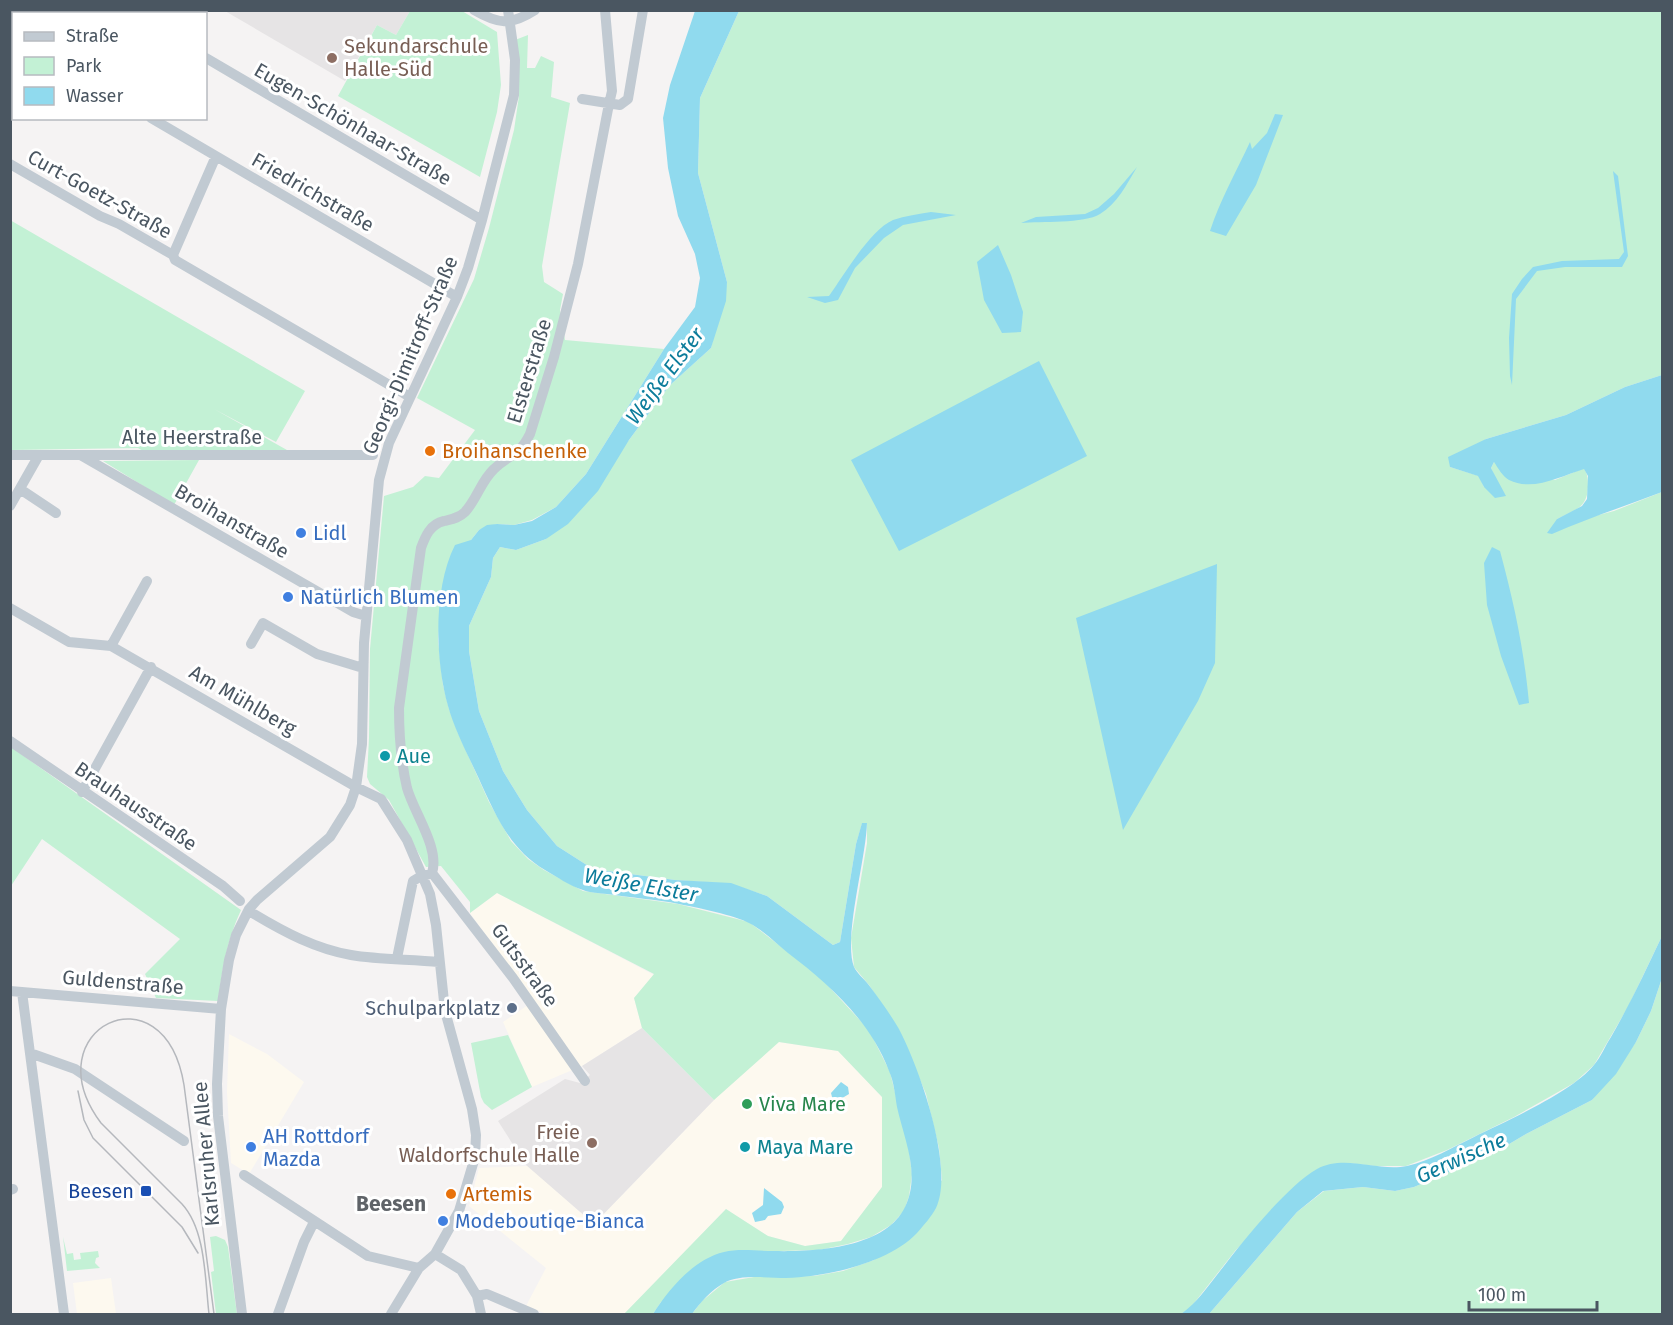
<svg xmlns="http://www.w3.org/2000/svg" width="1673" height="1325" font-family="'Fira Sans',sans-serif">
  <rect width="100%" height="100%" fill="#f5f3f3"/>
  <!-- commercial -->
  <path fill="#fdf9ef" d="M497,893l157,82 -20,23 8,30 -60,38 -50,21 -29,-65 31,-21 -64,-88z
    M229,1034l38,20 37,28 -55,92 -18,-11 -4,-71z
    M778,1042l60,9 44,46v90l-41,54 -36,5 -37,-10 -42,-27 -102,105h-77l-21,-8 20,-38 -77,-62 10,-38 49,-2 66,58 120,-124z
    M111,1278l5,36h-39l-4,-31z"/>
  <!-- education -->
  <path fill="#e6e4e5" d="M225,11h185l-14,24 -19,-10 -32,56z
    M642,1028l72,72 -120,124 -68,-59 -28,-44 67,-42 15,4 10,-8 -8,-9z"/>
  <!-- green -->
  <path fill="#c3f1d5" d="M10,11h140l-2,3h-134l-1,17 -2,-2z
    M410,11h52l35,21 4,53 -4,27 -17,65 -142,-81 39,-71 19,10z
    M739,11h923v364l-37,12 -59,28 -80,24 -36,28 29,9 5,11 12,-8 -5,-11 3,-6 61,18 29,-12c4,7 4,11 4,19 -1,22 -14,23 -31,32l30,-1 27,-7 48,-19v444l-34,71 -34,58 -20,18 -60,34 -67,33 -41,16h-31l-27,-3 -47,18 -66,70 -44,56 -10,7h-489l10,-13 23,-19 29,-5 60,-1 29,-5 31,-11 68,-80 -3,-32 -13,-54 -27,-64 -30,-45 -15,-18 -3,-29 16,-95v-20l-5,1 -6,20 -16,98 -7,3 -66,-49 -36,-12 -56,-4 -82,-11 -36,-23 -30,-36 -24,-39 -24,-60 -10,-60v-25l22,-49 2,-19 7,-11 16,3 30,-11 83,-99 40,-54 42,-38 16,-66 -29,-109 2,-75z
    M528,35l-1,33h8l6,-12 13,6 -3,35 19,6 -28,163 2,16 19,12 -3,16 5,30 99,9 -78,125 -30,33 -24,13 -18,5 -17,-1 -18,6 -8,10 -31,73 -2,27 5,45 6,24 9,24 31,69 22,39 17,18 16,11 39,21 95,13 71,18 70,54 50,54 21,42 19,78 3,25 -3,21 -5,15 -13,14 -20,12 -23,7 -29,6 -38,1 -120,51 -8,12h-29l102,-105 42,27 37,10 36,-5 41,-54v-90l-44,-46 -59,-9 -65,58 -72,-72 -8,-30 20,-24 -157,-81 -27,20v-11l-29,-36 -15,1 -37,-67 -19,-16 -3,-7 2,-39 1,-89 14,-153 29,-9 12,-11 14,2 36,-48 -58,-32 57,-119 15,-51 25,-98 5,-34 -4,-56z
    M10,220l295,171 -29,51 -62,-33 73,41 -142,2 -7,-4 -127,2z
    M199,460l-25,45 -71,-44z
    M11,747l230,163c-14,30 -19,59 -23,91l-62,-3 -11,-24 35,-35 -138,-100 -31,47z
    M1662,978v336h-453l88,-102 27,-21 39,-4 32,4 19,-4 80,-34 32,-19 66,-34 44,-58 15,-31z
    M508,1035l24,52 -40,23 -8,-7 -3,-6 -10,-54z
    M216,1236l9,4 3,7 9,67h-21l-5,-42 3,-1 -4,-34z
    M63,1237l4,17 6,-1 1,7 7,-1 -1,-6 18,-2 1,6 -3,1 -1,5 5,5 -33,3z"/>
  <!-- water -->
  <path fill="#90daee" d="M695,11h44l-39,87 -2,75 29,109 -1,19 -15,47 -42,38 -40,54 -31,51 -30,33 -22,15 -30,11 -16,-3 -7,11 -2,19 -22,49v25l10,60 24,60 24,39 30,36 36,23 82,11 56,3 36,13 66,49 7,-3 16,-98 6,-21h5c-1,36 -24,115 -13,144 3,6 10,12 14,17 11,14 22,30 31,45 20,38 56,139 37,179 -4,8 -13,18 -19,25 -28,30 -91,44 -131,45 -17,0 -47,-4 -62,5 -13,7 -24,20 -32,31h-39c16,-25 41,-55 71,-62 15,-4 34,-1 49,-1 39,1 112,-2 132,-44 16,-33 -1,-68 -8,-100 -2,-12 -3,-25 -8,-36 -18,-49 -60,-87 -101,-118 -12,-10 -25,-23 -39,-30 -12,-7 -54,-16 -70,-19 -23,-5 -48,-6 -72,-10 -8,-1 -17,-1 -24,-4 -13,-4 -26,-13 -38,-20 -35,-20 -50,-56 -66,-91 -11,-24 -24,-48 -31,-73 -13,-46 -15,-118 7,-161l16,-5 8,-10 8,-5 10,-1 17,1 18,-4 24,-14 30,-33 78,-125 31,-42 5,-29 -5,-24 -17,-38 -10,-48 -5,-50 7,-33z
    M1275,114l8,1 -27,70 -30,51 -16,-5c10,-31 26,-59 40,-89l2,7 15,-16z
    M1137,167c-10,17 -20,37 -37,47 -16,10 -59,7 -79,9l15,-6 49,-3 13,-6 16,-14z
    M1613,171l5,5 10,80 -6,11h-57l-28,4 -21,28 -4,86 -2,-9 -1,-38 3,-44 10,-15 11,-12 29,-6 57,-2 5,-7z
    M931,212l25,3 -53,10 -19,13 -29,30 -17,32 -13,3 -18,-6 22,-1c15,-21 41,-66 64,-76 12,-4 26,-6 38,-8z
    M998,245l13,30 12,37 -2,20 -19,1 -18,-33 -7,-38z
    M1039,361l48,95 -188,95 -48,-91z
    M1662,375v117c-36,14 -74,26 -110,42l-5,-1 10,-14 25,-13 5,-7 1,-23 -4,-7c-23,7 -51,23 -75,11 -6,-3 -11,-12 -15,-18l-3,6 15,28 -11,2 -11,-11 -6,-11 -28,-9 -2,-10 38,-18 80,-24 59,-28z
    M1492,547l8,4c14,52 24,98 29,152l-10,2 -18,-49 -14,-51 -3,-42z
    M1217,564l-2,99 -17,38 -75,129 -47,-212z
    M1662,936v42l-11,33 -15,31 -20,32 -24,26 -66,34 -32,19 -80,34 -19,4 -32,-4 -40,4 -26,21 -88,102h-28c16,-11 27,-28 39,-43 22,-29 67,-85 97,-102 28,-15 61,3 90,-3 23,-5 46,-19 67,-29 33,-16 98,-45 120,-72 7,-8 11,-19 17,-28 19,-33 35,-67 51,-101z
    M841,1082l7,5 1,7 -10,6 -6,1 -2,-8z
    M764,1188l18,14 2,5 -3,7 -13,2 -3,4 -10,2 -3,-9 11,-8z"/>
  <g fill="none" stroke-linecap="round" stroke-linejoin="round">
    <!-- minor -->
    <path stroke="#c1cad2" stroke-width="10" d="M474,10c24,14 36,16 61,0
      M152,14l2,-4
      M169,14l2,-4
      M206,58l276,162
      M582,99l38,6 8,-6 15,-89
      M151,118l306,179
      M10,164l90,52 19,8 54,31 2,5 235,137
      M173,255l43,-99
      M10,455h363
      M82,456l271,156 13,4
      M20,489l36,24
      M10,506l29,-51
      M10,608l59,34 42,4 245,141 25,12 26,41 23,54 6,31 9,86 27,98 4,26 -1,22 -16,54 -24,43 -16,14 -28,46
      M251,644l12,-21 54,31 46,14
      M111,646l36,-65
      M10,741l213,145 17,15
      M82,792l69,-125
      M432,873l81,105 72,103
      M254,914c30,18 62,35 97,41 29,5 60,4 88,7
      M397,958l16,-77 5,-3 14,-5c8,-25 -18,-60 -25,-85 -6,-26 -8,-52 -8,-80l22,-160c4,-11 9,-24 23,-27 8,-2 15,-3 21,-9 12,-13 16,-31 29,-43 16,-16 24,-11 36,-35l24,-77 24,-93 31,-160 3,-13 -7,-81
      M10,991l211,18
      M22,992l42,322
      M30,1053l45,16 109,72
      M244,1175l124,81 51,12
      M10,1190l3,-1
      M435,1254l26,16 16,26 4,18
      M477,1296l10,-2 47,20
      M242,1314l-24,-198 -1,-32 4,-75 8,-49 7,-25 13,-26 8,-9 73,-63 20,-32 6,-18 6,-43 2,-101 15,-163 10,-37 68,-146 11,-29 14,-48 32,-125 1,-35 -7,-50
      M278,1314l26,-72 10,-20"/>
    <!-- tram -->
    <path stroke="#b5b8bd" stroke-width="1.5" d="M78,1091l6,29 9,18 89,89 16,26
      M209,1314c-4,-34 -3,-84 -27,-110l-81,-81c-70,-94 63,-159 83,-38l30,229"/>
  </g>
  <!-- markers -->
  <g fill="#8d6e63" stroke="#fff" stroke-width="2">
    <circle cx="332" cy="58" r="6"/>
    <circle cx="592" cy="1143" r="6"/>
  </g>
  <g fill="#e8710a" stroke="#fff" stroke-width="2">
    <circle cx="430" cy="451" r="6"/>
    <circle cx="451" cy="1194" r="6"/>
  </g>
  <g fill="#3f7fe0" stroke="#fff" stroke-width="2">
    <circle cx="301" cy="533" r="6"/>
    <circle cx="288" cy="597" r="6"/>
    <circle cx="251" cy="1147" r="6"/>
    <circle cx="443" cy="1221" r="6"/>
  </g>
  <g fill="#0f9aa8" stroke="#fff" stroke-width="2">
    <circle cx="385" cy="756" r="6"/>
    <circle cx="745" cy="1147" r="6"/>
  </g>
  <circle fill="#5c6f8a" stroke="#fff" stroke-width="2" cx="512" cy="1008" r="6"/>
  <circle fill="#2e9e5b" stroke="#fff" stroke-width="2" cx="747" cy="1104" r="6"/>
  <rect fill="#1a4fb4" stroke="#fff" stroke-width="2" x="140" y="1185" width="12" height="12" rx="3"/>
  <g text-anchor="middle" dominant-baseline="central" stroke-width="6" stroke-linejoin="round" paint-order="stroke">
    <!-- education labels -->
    <g font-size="20" fill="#785e54" stroke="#fff" text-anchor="start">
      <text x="344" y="46">Sekundarschule<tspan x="344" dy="23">Halle-Süd</tspan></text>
      <text x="580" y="1132" text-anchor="end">Freie<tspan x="580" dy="23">Waldorfschule Halle</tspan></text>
    </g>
    <!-- street labels -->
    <g font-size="20" fill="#4a5661" stroke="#fff">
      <text transform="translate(353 124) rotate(30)">Eugen-Schönhaar-Straße</text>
      <text transform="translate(313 192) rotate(30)">Friedrichstraße</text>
      <text transform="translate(100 194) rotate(29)">Curt-Goetz-Straße</text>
      <text transform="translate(410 355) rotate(-67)">Georgi-Dimitroff-Straße</text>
      <text transform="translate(529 371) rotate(-73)">Elsterstraße</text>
      <text x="192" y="437">Alte Heerstraße</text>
      <text transform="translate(232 521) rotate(30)">Broihanstraße</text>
      <text transform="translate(243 700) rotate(30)">Am Mühlberg</text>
      <text transform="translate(136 806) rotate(34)">Brauhausstraße</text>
      <text transform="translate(525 965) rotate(54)">Gutsstraße</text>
      <text transform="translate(123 982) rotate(5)">Guldenstraße</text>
      <text transform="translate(206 1154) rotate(-95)">Karlsruher Allee</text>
    </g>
    <!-- food labels -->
    <g font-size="20" fill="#c56008" stroke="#fff" text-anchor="start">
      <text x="442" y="451">Broihanschenke</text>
      <text x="463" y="1194">Artemis</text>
    </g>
    <!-- shop labels -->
    <g font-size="20" fill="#366cbe" stroke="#fff" text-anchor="start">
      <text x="313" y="533">Lidl</text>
      <text x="300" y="597">Natürlich Blumen</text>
      <text x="263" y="1136">AH Rottdorf<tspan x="263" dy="23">Mazda</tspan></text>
      <text x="455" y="1221">Modeboutiqe-Bianca</text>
    </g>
    <!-- culture labels -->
    <g font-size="20" fill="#0d838f" stroke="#fff" text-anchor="start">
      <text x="397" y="756">Aue</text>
      <text x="757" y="1147">Maya Mare</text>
    </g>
    <!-- service labels -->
    <g font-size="20" fill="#4e5e75" stroke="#fff" text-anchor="end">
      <text x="500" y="1008">Schulparkplatz</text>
    </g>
    <!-- leisure labels -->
    <g font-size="20" fill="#27864d" stroke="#fff" text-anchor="start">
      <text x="759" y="1104">Viva Mare</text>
    </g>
    <!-- transit labels -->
    <g font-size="20" fill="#164399" stroke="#fff" text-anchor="end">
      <text x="134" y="1191">Beesen</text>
    </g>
    <!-- water labels -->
    <g font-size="21" font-style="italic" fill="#0c7c9b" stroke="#fff">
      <text transform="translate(665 376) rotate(-53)">Weiße Elster</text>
      <text transform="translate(641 885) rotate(10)">Weiße Elster</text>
      <text transform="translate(1461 1158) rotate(-24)">Gerwische</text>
    </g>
    <!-- neighbourhood labels -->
    <g font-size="21" font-weight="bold" fill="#5f6368" stroke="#fff">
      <text x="391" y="1204">Beesen</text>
    </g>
  </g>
  <!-- border -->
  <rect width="1673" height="1325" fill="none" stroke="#4a5661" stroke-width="24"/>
  <!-- legend -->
  <rect x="12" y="12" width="195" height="108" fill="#ffffff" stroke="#b7bbc0" stroke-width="1.5"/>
  <rect x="24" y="32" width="30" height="9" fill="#c1cad2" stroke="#b7bbc0" stroke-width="1.5"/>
  <text x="66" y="42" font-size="18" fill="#4a5661">Straße</text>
  <rect x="24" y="57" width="30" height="18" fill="#c3f1d5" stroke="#b7bbc0" stroke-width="1.5"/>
  <text x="66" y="72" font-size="18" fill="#4a5661">Park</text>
  <rect x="24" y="87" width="30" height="18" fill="#90daee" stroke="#b7bbc0" stroke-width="1.5"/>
  <text x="66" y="102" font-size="18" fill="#4a5661">Wasser</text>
  <!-- scale -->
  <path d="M1469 1301v9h128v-9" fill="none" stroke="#4a5661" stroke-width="3"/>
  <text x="1478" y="1301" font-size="18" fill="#4a5661" stroke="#ffffff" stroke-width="4.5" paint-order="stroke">100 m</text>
</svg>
